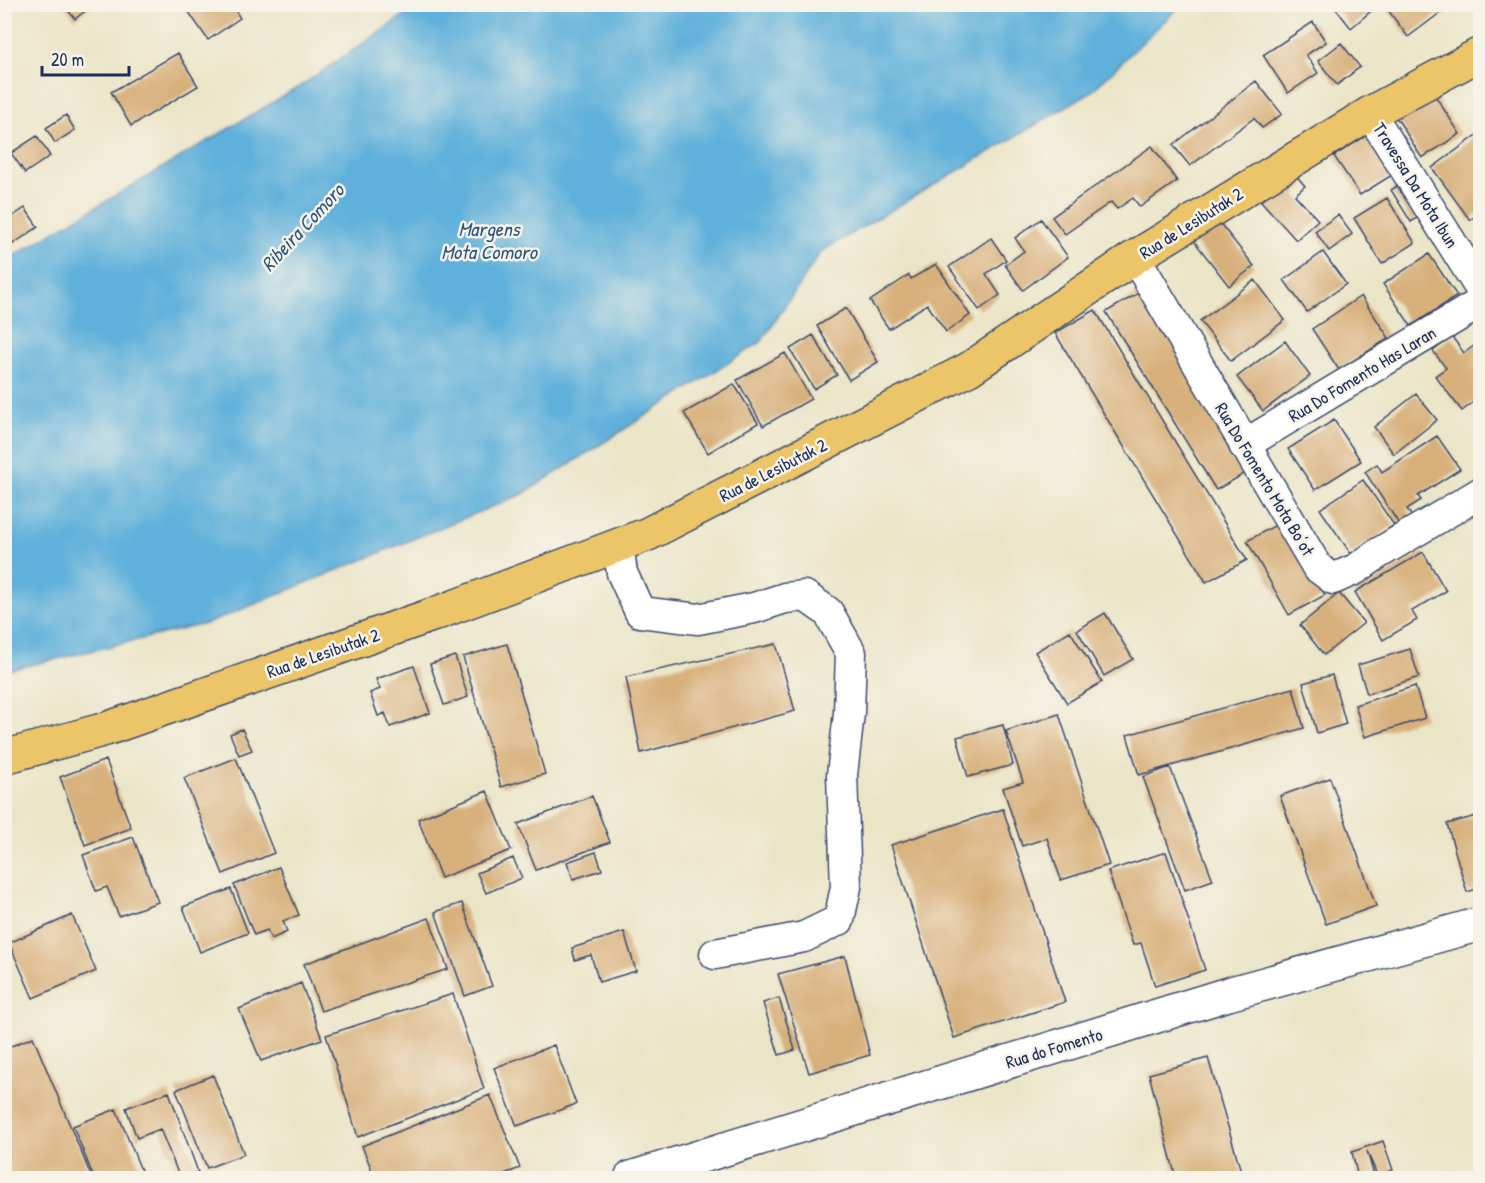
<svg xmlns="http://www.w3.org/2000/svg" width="1485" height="1183" font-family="'Patrick Hand',sans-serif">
  <rect width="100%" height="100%" fill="#f7f3e8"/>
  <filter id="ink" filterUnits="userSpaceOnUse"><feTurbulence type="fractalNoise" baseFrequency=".0167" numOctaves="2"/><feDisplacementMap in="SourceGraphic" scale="12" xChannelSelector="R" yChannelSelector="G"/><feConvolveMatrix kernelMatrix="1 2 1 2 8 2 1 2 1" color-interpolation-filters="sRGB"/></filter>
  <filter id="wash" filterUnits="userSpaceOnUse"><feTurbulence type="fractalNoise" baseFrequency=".008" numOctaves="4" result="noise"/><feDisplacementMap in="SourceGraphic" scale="24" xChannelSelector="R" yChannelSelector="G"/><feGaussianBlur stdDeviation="1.35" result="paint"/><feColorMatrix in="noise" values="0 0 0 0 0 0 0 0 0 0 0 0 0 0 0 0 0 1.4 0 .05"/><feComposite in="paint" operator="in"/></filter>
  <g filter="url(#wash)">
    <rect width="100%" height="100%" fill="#ebe5c8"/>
    <!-- water -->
    <path fill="#5fb0da" stroke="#3d709c" stroke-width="1.5" d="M419,5h762l-90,87 -269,159 -61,91 -238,152 -314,129 -204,48v-410l297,-176z"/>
    <g id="blocks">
      <!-- building -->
      <path fill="#d8b07c" d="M63,4h31l-19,15z
        M191,4h40l9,14 -32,22 -22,-32z
        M1332,4h44l1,2 -26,22z
        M1387,4h65l-44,33 -23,-31z
        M1313,22l13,20 -20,13 12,18 -30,20 -25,-38z
        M1341,43l19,24 -23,18 -19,-24z
        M178,53l20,33 -67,40 -20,-34z
        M1256,81l26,33 -20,14 -8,-10 -64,48 -17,-21z
        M1430,88l30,46 -38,24 -29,-46z
        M66,115l9,15 -20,13 -9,-15z
        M1480,133v79l-10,8 -38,-52z
        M1367,135l25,40 -32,20 -26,-39z
        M37,136l13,20 -25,17 -14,-20z
        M1152,146l25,35 -37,26 -7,-9 -16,11 -6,-7 -46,32 -13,-17z
        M1293,172l12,14 -10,9 23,25 -22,20 -35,-39z
        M1408,179l20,32 -17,11 -20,-32z
        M1387,198l28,45 -33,21 -28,-46z
        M25,208l13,19 -25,17 -9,-13v-9z
        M1338,215l14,19 -23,17 -14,-20z
        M1041,219l27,38 -45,33 -18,-25 19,-14 -9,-13z
        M1219,222l35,44 -25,20 -35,-45z
        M991,238l15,22 -20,14 14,21 -21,15 -30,-43z
        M1323,252l23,32 -39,28 -23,-32z
        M1429,254l28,42 -46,30 -28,-42z
        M936,264l34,51 -24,17 -19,-28 -38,25 -19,-28 39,-26 2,4z
        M1255,280l30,40 -54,41 -31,-40z
        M1142,291l109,179 -35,20 -110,-178z
        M1361,296l28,42 -50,32 -27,-41z
        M846,308l32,54 -29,18 -32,-54z
        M1095,310l152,250 -41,22 -151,-249z
        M813,335l24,40 -23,14 -24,-40z
        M1452,337l12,16 14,-10 2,4v50l-18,14 -27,-35 11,-8 -13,-17z
        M1285,341l25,35 -47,35 -26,-34z
        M785,353l26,46 -48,27 -26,-46z
        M734,384l24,39 -50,30 -24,-40z
        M1416,394l21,26 -43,34 -20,-27z
        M1334,420l27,41 -46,29 -27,-41z
        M1437,436l23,33 -42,27 3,4 -14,9 6,10 -12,8 -36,-55 12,-8 5,8z
        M1363,480l31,45 -43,29 -31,-45z
        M1283,521l42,74 -36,20 -42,-74z
        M1423,552l23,39 -34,20 5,9 -34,20 -28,-48z
        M1339,593l25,30 -40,32 -24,-30z
        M1105,613l28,46 -29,17 -27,-46z
        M1070,631l32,51 -35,21 -32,-51z
        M507,644l38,130 -44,13 -38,-130z
        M776,644l19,67 -154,42 -15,-76z
        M1410,649l9,28 -52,17 -9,-29z
        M455,656l13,41 -24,8 -14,-41z
        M414,666l16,47 -40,14 -5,-14 -7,3 -8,-23 10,-4 -4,-10z
        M1332,675l14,49 -29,9 -14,-50z
        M1415,686l10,32 -60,19 -10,-32z
        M1293,688l11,40 -165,47 -12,-40z
        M1059,714l50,151 -48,15 -14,-42 -25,8 -19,-58 20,-6 -17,-51z
        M1003,725l10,40 -45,12 -11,-40z
        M242,729l10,21 -13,5 -9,-21z
        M236,758l38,95 -51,21 -39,-96z
        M106,760l25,68 -46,17 -25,-68z
        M1170,767l43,113 -28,10 -42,-113z
        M1330,778l46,128 -50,18 -46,-128z
        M487,791l24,59 -70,28 -23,-59z
        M592,796l18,46 -74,28 -18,-46z
        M1003,809l62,193 -111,36 -63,-193z
        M1480,815v73l-13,4 -20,-68z
        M133,837l25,65 -39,14 -12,-29 -11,4 -13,-36z
        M596,852l6,18 -29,9 -6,-17z
        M1166,852l39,118 -50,16 -14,-43 -8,2 -25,-74z
        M513,858l9,20 -36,15 -9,-20z
        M279,867l20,48 -16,6 4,11 -16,7 -4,-9 -13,5 -20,-50z
        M231,889l17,44 -48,19 -17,-45z
        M462,903l30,83 -27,10 -30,-84z
        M72,915l24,56 -63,27 -24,-55z
        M429,918l19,51 -127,42 -17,-47z
        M624,932l12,39 -37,11 -8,-27 -16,5 -3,-12z
        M845,956l25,99 -61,18 -31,-99z
        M301,983l21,56 -61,22 -22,-52z
        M453,994l31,95 -126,48 -32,-102z
        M779,998l16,52 -16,5 -16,-52z
        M33,1037l59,141h-88v-129z
        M554,1045l22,59 -59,22 -23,-58z
        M1208,1058l35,120h-67l-27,-104z
        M213,1075l31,79 -37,14 -31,-78z
        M169,1092l29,80 -18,6 -20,-49 -23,9 -11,-30z
        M490,1095l30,73 -26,10h-119l-13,-32z
        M116,1109l27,66 -10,3h-39l-21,-52z
        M1383,1141l10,29 -16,5 -10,-24 8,27h-17l-6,-26z"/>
    </g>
  </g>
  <g filter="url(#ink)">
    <use href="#blocks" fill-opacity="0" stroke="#3a4a6e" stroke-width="1.5"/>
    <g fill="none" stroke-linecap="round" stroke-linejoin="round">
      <defs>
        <path id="minor" d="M1370,113l110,175
          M1135,257l182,310 16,12 23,-10 23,-16 101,-60
          M1244,445l236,-142
          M618,545l4,28 18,39 58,7 56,-11 31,-10 20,-2 23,16 23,41 -2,60 -7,62 4,112 -7,33 -35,17 -89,17"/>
        <path id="tertiary" d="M631,1178l597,-184 252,-70"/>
        <path id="primary" d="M4,757l102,-28 326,-114 216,-81 321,-165 166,-112 235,-144 110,-59"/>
      </defs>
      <!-- minor casing -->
      <use href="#minor" stroke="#3a4a6e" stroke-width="33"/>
      <!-- tertiary casing -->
      <use href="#tertiary" stroke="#3a4a6e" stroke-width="36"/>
      <!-- primary casing -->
      <use href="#primary" stroke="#3a4a6e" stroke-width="36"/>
      <!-- minor -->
      <use href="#minor" stroke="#fff" stroke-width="30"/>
      <!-- tertiary -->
      <use href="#tertiary" stroke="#fff" stroke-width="33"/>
      <!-- primary -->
      <use href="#primary" stroke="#edc569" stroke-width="33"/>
    </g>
  </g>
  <g text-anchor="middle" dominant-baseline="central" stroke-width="5" stroke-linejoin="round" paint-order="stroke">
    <!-- street labels -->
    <g font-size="18" fill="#1b2f5e" stroke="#f7f3e8">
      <text transform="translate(1416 185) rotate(58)">Travessa Da Mota Ibun</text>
      <text transform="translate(1191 223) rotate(-32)">Rua de Lesibutak 2</text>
      <text transform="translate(1362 374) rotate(-31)">Rua Do Fomento Has Laran</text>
      <text transform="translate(773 470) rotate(-27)">Rua de Lesibutak 2</text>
      <text transform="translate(1265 479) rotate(59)">Rua Do Fomento Mota Bo’ot</text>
      <text transform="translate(323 653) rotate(-19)">Rua de Lesibutak 2</text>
      <text transform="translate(1054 1048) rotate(-17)">Rua do Fomento</text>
    </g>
    <!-- water labels -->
    <g font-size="20" font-style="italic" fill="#2f5683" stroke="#f7f3e8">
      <text transform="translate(302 227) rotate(-47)">Ribeira Comoro</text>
      <text x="489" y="228">Margens<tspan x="489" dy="23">Mota Comoro</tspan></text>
    </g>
  </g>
  <!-- margin -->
  <rect width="1485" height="1183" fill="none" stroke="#f7f3e8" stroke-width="24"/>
  <!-- scale -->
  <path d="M42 66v9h87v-9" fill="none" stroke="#1b2f5e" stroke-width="3"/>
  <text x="51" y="66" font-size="18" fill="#1b2f5e" stroke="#f7f3e8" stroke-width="4.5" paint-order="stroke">20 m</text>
</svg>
